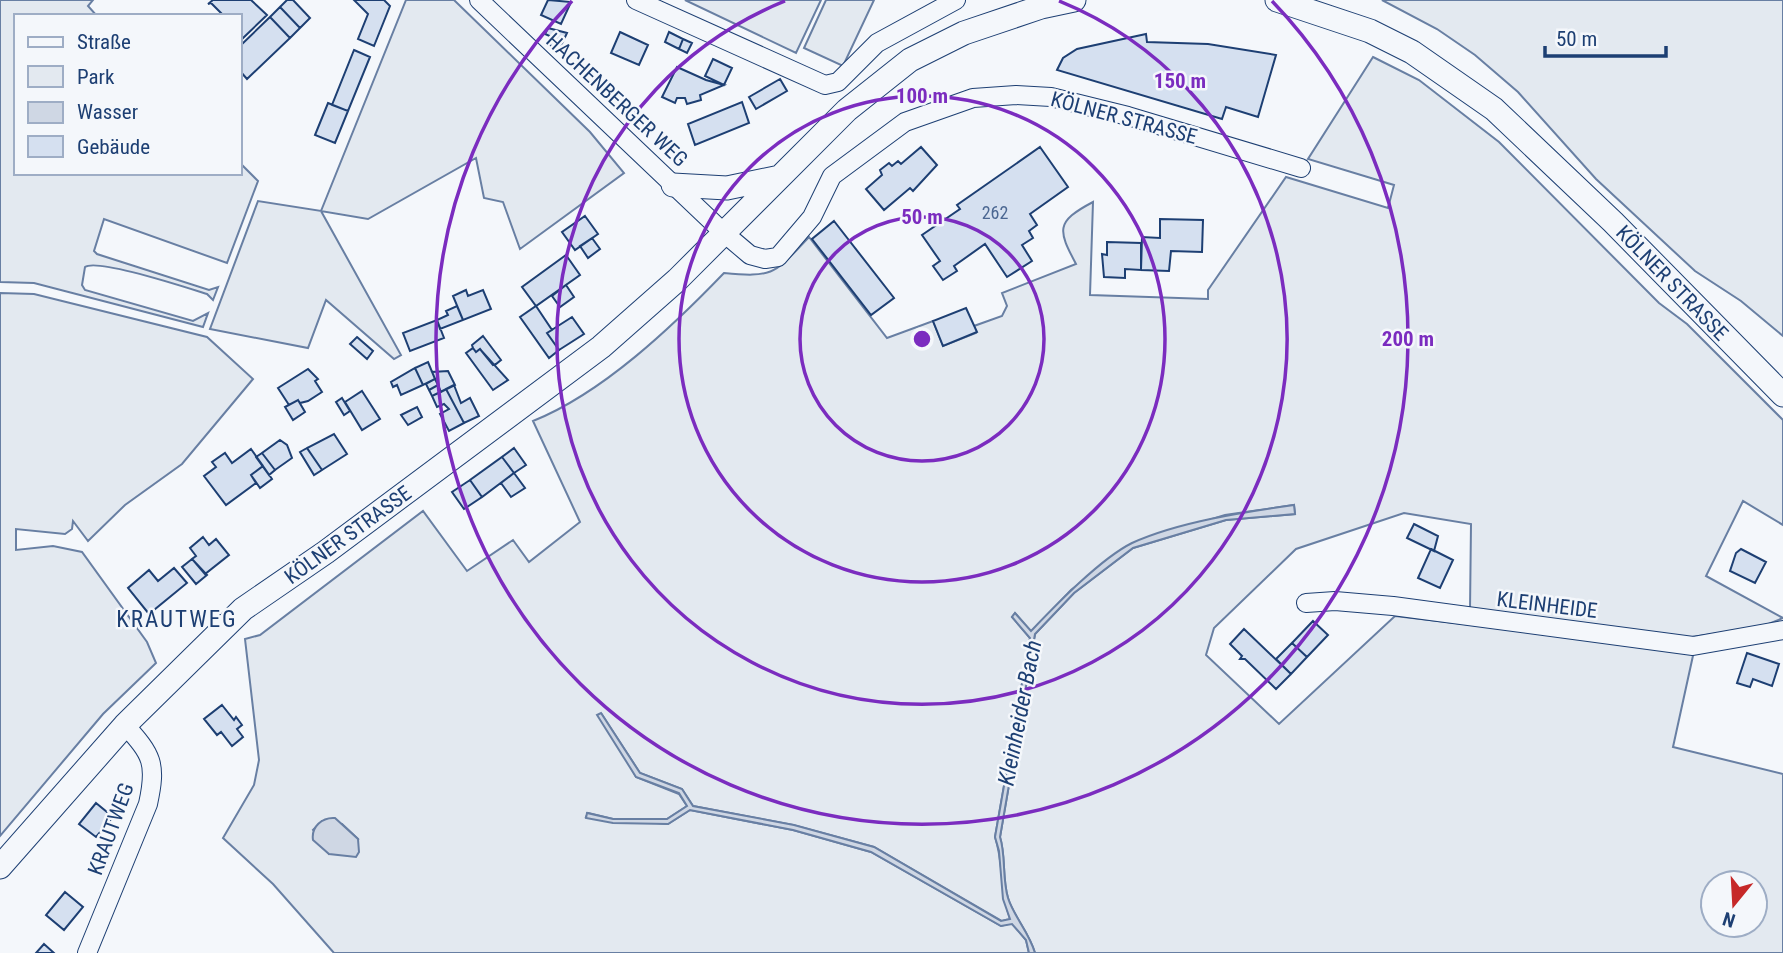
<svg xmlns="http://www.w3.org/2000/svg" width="1783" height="953" font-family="'Roboto Condensed',sans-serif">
  <rect width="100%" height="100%" fill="#f4f7fb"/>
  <!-- green -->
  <path fill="#e3e9f0" stroke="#687fa3" stroke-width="2" fill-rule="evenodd" d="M0,0h93l-5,6 9,10h-81v157h224v-10l18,18 -31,82 -123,-44 -10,32 3,3 112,36 9,-3 -5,13 -6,-6c-19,-6 -110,-36 -122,-27l-3,18 3,5 108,31 15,-8 -5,14 -169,-44 -34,-1z
    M406,0h48l136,132 34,41 -104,76 -17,-47 -19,-4 -8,-40 -108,61 -47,-8 80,144 -7,4 -68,-59 -18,48 -98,-19 48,-128 63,10z
    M685,0h136l-25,53z
    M826,0h48l-31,66 -39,-18z
    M1382,0h401v336l-42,-35 -46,-30 -99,-92 -78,-87 -43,-37 -38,-26z
    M1373,57l46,23 80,62 160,161 28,21 96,96v105l-40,-24 -37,75 77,42 -22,9 -76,11 -215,-28 1,-86 -67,-11 -108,36 -82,79 -8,27 73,69 116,-108 299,35 -21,96 110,27v179h-748c-6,-21 -21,-36 -27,-55 -6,-20 -2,-42 -8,-61l35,-203 39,-41 59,-45 93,-28 69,-6 -1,-9 -69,10 -94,29 -60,46 -40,42 -16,-19 -3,4 18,21 -35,199c9,27 5,55 15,82l-8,2 -128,-74 -81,-22 -100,-19 -11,-17 -42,-16 -39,-60 35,64 43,17 8,12 -20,13h-54l-25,-6 -2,4 82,7 22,-14 103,20 78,22 130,74 11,-3 14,17 3,13h-695l-61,-69 -50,-46 31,-53 5,-25 -14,-121 15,-4 163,-124 44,60 46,-31 16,22 51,-40 -47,-101c70,-28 140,-95 191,-148 51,5 51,0 85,-36l78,101 46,-17 10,25 33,-13 -2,-7 28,-10 5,-10 -5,-13 74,-29c-18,-34 -21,-42 17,-62l-3,93 118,4v-9l78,-113 102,31 6,-23 -86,-26zM322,821l20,3 16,15 -29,15 -16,-24zM1713,883h42v42h-42z
    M0,293l34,1 173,43 46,42 -71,85 -57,41 -37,36 -15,-20 -1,8 -7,5 -49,-5v21l37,-4 29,6 65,90 9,21 -53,51 -103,122z"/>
  <!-- water -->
  <path fill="#cfd7e4" stroke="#687fa3" stroke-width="2" d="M1294,505l1,9 -69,6 -93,28 -59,45 -39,41 -35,203c6,19 2,41 8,61 6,19 21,34 27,55h-6l-3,-13 -14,-16 -11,2 -130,-74 -78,-22 -103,-20 -22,14 -55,-1 -27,-5 1,-5 26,6h54l20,-13 -8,-13 -43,-16 -39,-62 4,-2 39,60 42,16 11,17 101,19 80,22 127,74 9,-2 -7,-20 -4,-48 -4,-14 35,-199 -18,-21 3,-4 16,18c25,-26 69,-72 101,-88 46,-21 112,-31 162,-38z
    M335,818l23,21 1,13 -3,5 -27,-3 -16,-14c-2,-13 9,-23 22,-22z"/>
  <!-- building -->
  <path fill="#d5e0f0" stroke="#1d3f73" stroke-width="2" d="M213,0h38l16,15 -25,24 -2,-23h-16l-13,-13 -3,1z
    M287,0h6l17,18 -10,10 -20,-21z
    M354,0h30l6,6 -16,40 -16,-7 10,-25z
    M548,0l23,2 -10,22 -20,-9z
    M280,7l20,21 -10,10 -20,-21z
    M270,17l20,21 -43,41 -7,-8v-25z
    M548,28l19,5 -9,19 -9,-8 3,-7 -7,-3z
    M620,32l28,13 -9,20 -28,-12z
    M669,32l14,7 -4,10 -14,-7z
    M1146,34l1,8 61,2 68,11 -18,62 -32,-10 -4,12 -165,-49 6,-12 14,-9z
    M683,39l9,4 -5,10 -8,-4z
    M354,50l16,7 -22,54 -16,-6z
    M713,59l19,9 -8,17 -19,-9z
    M677,67l29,13 18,5 -24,10 1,5 -14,4 -2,-6h-8l-2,5 -13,-6z
    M780,79l7,12 -31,18 -7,-12z
    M742,102l7,21 -54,22 -7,-21z
    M328,103l20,8 -13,32 -20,-8z
    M921,147l16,18 -24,26 -3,-3 -26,22 -18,-21 16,-14 -2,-5 9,-7 3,3 6,-5 3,3z
    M1040,147l28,40 -38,27 7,11 -8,6 4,7 -11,7 10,16 -25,16 -22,-33 -31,22 3,5 -14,9 -10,-14 7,-5 -18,-26 38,-26 -3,-4z
    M585,216l13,18 -23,16 -13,-18z
    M1160,219l43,1 -1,32 -31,-1 -2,20 -28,-1 1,-33 18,1z
    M834,221l60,77 -23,17 -59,-76z
    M592,238l8,11 -12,9 -8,-12z
    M1107,242l34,1v27l-16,-1v9l-21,-1 -2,-23 5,1z
    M566,255l14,20 -44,31 -14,-19z
    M566,285l8,12 -14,10 -8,-11z
    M466,290l2,6 15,-6 8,19 -28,11 -10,-24z
    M457,306l6,14 -23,9 -3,-9 11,-5 -2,-4z
    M536,306l16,24 -5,3 12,17 -10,8 -29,-41z
    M966,308l11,24 -34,14 -10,-25z
    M572,317l12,17 -25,16 -12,-17z
    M437,320l7,18 -34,13 -7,-18z
    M483,336l18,24 -5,4 -3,1 -13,-16 -4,3 -3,-4 -1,-3z
    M357,337l16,14 -6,8 -17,-15z
    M473,348l3,4 4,-3 28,31 -15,10 -27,-37z
    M428,362l7,17 -12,6 -8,-17z
    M415,368l8,17 -22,10 -4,-10 -4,2 -2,-5z
    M308,369l10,10 -3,2 7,11 -14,9 -8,2 -2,-3 -9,5 -11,-17z
    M448,371l7,14 -14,7 -9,-20z
    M435,379l3,6 -9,5 -3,-6z
    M438,385l3,7 -9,4 -3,-6z
    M454,385l7,18 9,-5 9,18 -15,7 -18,-34z
    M446,389l18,34 -15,8 -9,-17 9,-5 -5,-5 -7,3 -5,-11z
    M362,391l18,28 -18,11 -17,-28z
    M342,398l8,13 -6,4 -8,-13z
    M298,400l7,12 -12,8 -8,-13z
    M417,407l5,10 -14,8 -7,-10z
    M334,434l13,20 -25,16 -15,-22z
    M280,440l7,5 5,13 -17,12 -13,-17z
    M307,448l15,22 -8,5 -14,-23z
    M514,448l12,17 -12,8 -12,-16z
    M251,449l12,17 -12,9 5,8 -30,22 -22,-29 12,-9 -4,-5 13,-9 7,10z
    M262,453l13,17 -6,5 -13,-18z
    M502,457l12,16 -32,24 -12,-17z
    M263,466l9,13 -12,9 -9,-13z
    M514,473l11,15 -14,9 -10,-14z
    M470,480l12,17 -18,12 -12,-17z
    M1414,524l24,12 -4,15 -27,-13z
    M203,537l6,8 7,-6 13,16 -24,19 -13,-15 4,-3 -6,-8z
    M1431,549l22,11 -13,28 -22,-10z
    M1741,549l25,13 -11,21 -25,-12 6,-18z
    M192,559l15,16 -11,9 -14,-17z
    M174,568l13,15 -38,31 -21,-26 21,-18 9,11z
    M1313,621l15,14 -21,22 -15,-14z
    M1244,629l47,45 -15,15 -31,-30h-5l2,-3 -12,-12z
    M1292,643l15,14 -16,17 -15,-15z
    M1747,653l32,11 -7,22 -19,-7 -3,8 -13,-4z
    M222,705l12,15 2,-3 6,8 -5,4 6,8 -11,9 -11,-14 -4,3 -13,-16z
    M96,803l17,14 -17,20 -17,-13z
    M65,892l18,15 -19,23 -18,-15z
    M44,944l10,9h-18z"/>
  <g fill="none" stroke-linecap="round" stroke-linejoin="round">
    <defs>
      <path id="minor" d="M479,0l245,233 26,22 15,4 13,-2 34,-40 20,-41 73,-54 68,-24 43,-3 35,2 77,19 173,52
        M636,0l189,85 13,-3 39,-39 79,-43
        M1306,603l29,-2 58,5 300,40 90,-16
        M87,953l61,-149c9,-41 4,-49 -23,-79"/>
      <path id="major" d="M1277,0l93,31 42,21 82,57 119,113 170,173
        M673,185l54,3 53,-11
        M0,867l125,-142 118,-116 83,-57 275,-205 76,-67 170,-170 63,-50 54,-27 77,-26 33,-7"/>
    </defs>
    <!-- minor casing -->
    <use href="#minor" stroke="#1d3f73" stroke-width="20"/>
    <!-- major casing -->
    <use href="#major" stroke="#1d3f73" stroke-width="25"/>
    <!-- minor -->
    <use href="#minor" stroke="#f4f7fb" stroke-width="18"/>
    <!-- major -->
    <use href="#major" stroke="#f4f7fb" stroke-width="23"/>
  </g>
  <!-- distance rings -->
  <g fill="none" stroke="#7b2cbf" stroke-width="3.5">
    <circle cx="922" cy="339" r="122"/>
    <circle cx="922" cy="339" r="243"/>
    <path d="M1059 1A365 365 0 1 1 785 1"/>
    <path d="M1272 1A486 486 0 1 1 572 1"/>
  </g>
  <g text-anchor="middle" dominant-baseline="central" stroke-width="5" stroke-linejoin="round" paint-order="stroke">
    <!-- number labels -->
    <g font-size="18" fill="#4b6792">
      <text x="995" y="212">262</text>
    </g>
    <!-- street labels -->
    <g font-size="21" fill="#1d3f73" stroke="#f4f7fb">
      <text transform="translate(617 100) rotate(43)">HACHENBERGER WEG</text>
      <text transform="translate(1124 118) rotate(15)">KÖLNER STRASSE</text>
      <text transform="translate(1672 283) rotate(46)">KÖLNER STRASSE</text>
      <text transform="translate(348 535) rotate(-36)">KÖLNER STRASSE</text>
      <text transform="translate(1547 605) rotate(7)">KLEINHEIDE</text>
      <text transform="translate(111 829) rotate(-70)">KRAUTWEG</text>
    </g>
    <!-- neighbourhood labels -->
    <g font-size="23" letter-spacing="2" fill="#1d3f73" stroke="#f4f7fb">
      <text x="177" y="619">KRAUTWEG</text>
    </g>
    <!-- water labels -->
    <g font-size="23" font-style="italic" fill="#1d3f73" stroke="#f4f7fb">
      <text transform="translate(1020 713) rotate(-79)">Kleinheider Bach</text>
    </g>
  </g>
  <circle cx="922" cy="339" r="10" fill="#7b2cbf" stroke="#f4f7fb" stroke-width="3.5"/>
  <g font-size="21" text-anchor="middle" font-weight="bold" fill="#7b2cbf" stroke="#f4f7fb" stroke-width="5" stroke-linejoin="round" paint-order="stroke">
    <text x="1180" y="88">150 m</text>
    <text x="922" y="103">100 m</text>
    <text x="922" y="224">50 m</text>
    <text x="1408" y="346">200 m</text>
  </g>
  <!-- legend -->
  <rect x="14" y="14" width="228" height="161" fill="#f4f7fb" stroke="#9eadc5" stroke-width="2"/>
  <rect x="28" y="37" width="35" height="10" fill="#f4f7fb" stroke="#9eadc5" stroke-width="2"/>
  <text x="77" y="49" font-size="21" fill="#1d3f73">Straße</text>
  <rect x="28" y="66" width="35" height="21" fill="#e3e9f0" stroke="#9eadc5" stroke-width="2"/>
  <text x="77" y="84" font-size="21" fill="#1d3f73">Park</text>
  <rect x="28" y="102" width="35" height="21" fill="#cfd7e4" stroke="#9eadc5" stroke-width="2"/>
  <text x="77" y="119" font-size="21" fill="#1d3f73">Wasser</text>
  <rect x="28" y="136" width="35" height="21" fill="#d5e0f0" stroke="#9eadc5" stroke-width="2"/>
  <text x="77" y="154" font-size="21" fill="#1d3f73">Gebäude</text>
  <!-- north arrow -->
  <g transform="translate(1734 904) rotate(198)"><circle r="33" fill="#f4f7fb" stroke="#9eadc5" stroke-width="2"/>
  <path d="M0-5L12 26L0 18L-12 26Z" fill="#c62828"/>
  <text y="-10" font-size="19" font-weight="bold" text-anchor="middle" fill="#1d3f73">N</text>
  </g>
  <!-- scale -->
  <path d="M1545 46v10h121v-10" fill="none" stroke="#1d3f73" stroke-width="3.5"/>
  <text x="1556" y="46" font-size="21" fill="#1d3f73" stroke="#f4f7fb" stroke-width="5" paint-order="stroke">50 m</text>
</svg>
